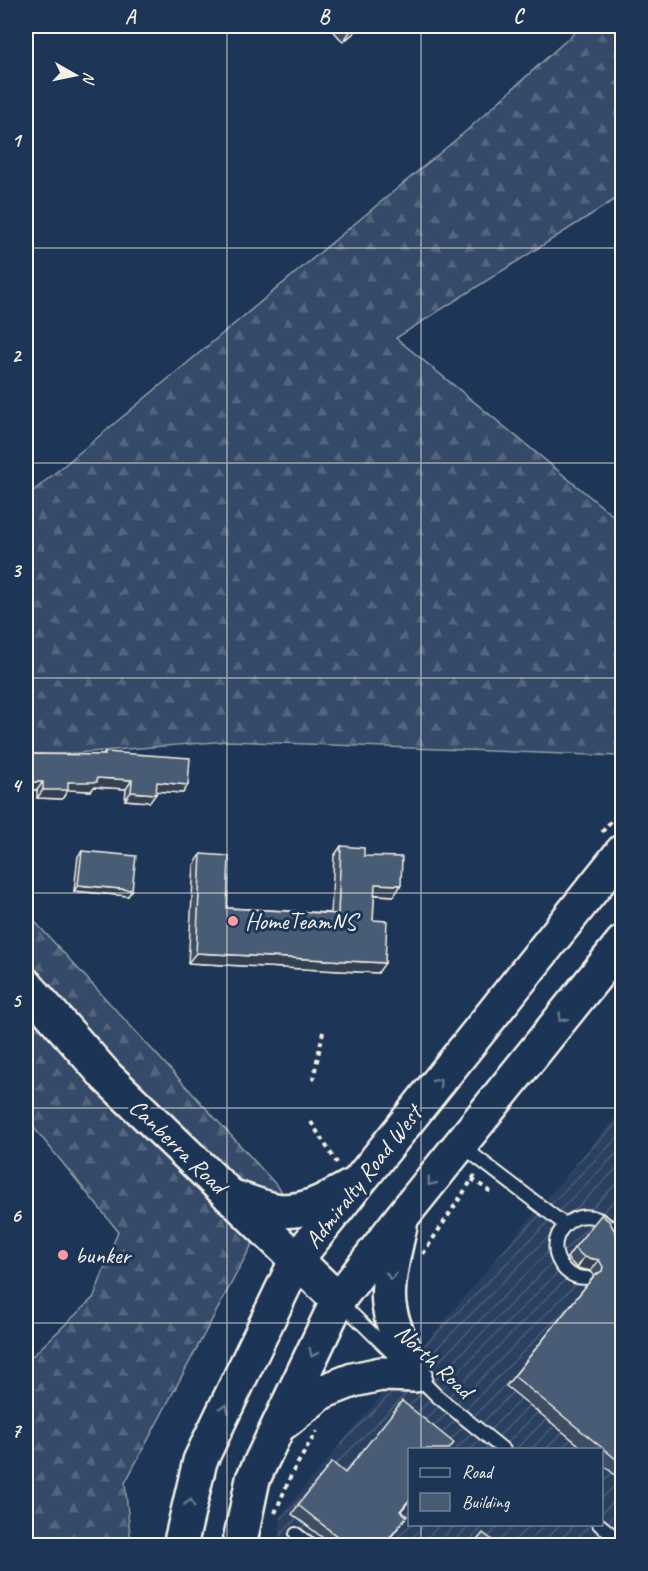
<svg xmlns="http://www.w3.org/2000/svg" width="648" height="1571" font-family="Caveat,sans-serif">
  <defs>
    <pattern id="industrial-furrows" width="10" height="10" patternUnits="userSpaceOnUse" patternTransform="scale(1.5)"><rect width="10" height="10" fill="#2a4060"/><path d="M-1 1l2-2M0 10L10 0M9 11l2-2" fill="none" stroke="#4a5c77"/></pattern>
    <pattern id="forest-firs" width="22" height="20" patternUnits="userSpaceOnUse" patternTransform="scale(1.5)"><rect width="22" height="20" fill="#354a67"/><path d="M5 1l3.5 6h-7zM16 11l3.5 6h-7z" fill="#53657d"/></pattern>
  </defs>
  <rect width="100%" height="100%" fill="#1d3557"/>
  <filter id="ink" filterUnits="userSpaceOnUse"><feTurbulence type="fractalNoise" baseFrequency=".0167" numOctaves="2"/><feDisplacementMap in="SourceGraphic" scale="12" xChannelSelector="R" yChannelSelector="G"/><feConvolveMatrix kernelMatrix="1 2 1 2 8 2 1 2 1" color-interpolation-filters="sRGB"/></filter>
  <g filter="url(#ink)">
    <!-- industrial -->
    <path fill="url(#industrial-furrows)" fill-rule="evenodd" d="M622,1109v436l-344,1 3,-31zM410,1450h192v74h-192z"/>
    <!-- forest -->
    <path fill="url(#forest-firs)" stroke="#949ea8" stroke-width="1.5" d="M582,26h40v169l-226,143 226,185v226l-4,7 -390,-15 -202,16v-260l439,-365z
      M26,912l255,278 -156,293 6,62h-105v-183l68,-65 24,-66 -92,-113z"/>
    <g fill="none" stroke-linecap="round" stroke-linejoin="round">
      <defs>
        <path id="service" d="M462,1146l102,78
          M613,1231l9,-11
          M587,1278c-8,0 -16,-2 -22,-8 -29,-31 14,-74 44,-43
          M339,1301l54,53
          M417,1376l20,20 67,54
          M599,1524l23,19
          M296,1534l16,12
          M605,1546l8,-10"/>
        <path id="secondary" d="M26,985l81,92 231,223"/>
        <path id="primary" d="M230,1196c14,4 30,11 45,14 28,4 52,-10 75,-23
          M283,1423l39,-31 31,-12 28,-6 34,1c-9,-22 -23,-47 -26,-70 -3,-24 6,-55 11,-79
          M180,1546l20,-85 97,-202 325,-407
          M239,1546l14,-67 85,-179 63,-82 221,-275"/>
      </defs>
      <!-- service casing -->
      <use href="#service" stroke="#f4f1e8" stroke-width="16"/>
      <!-- secondary casing -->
      <use href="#secondary" stroke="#f4f1e8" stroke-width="38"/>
      <!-- primary casing -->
      <use href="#primary" stroke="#f4f1e8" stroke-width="38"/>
      <!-- path -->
      <path stroke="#f4f1e8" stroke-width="4" stroke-dasharray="4.5 4.5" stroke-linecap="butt" d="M602,832l20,-24
        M313,1080l10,-48
        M311,1122l26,41
        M472,1179l19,13
        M423,1254l52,-79
        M275,1513l17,-40 25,-42"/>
      <!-- service -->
      <use href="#service" stroke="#1d3557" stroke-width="12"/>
      <!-- secondary -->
      <use href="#secondary" stroke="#1d3557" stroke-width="33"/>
      <!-- primary -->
      <use href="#primary" stroke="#1d3557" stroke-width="33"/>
    </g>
    <!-- wall -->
    <path fill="#3e4e64" stroke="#f4f1e8" stroke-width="1.5" d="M329,26h33l-19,16z
      M105,752l78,41 -26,-2 -7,11 -25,-2 1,-11 -32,-2 -3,4 -23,-1 -6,9 -25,-1v-8h-11v-36l77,1z
      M341,846l23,10 30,40 -20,-1 -1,25 5,53 -190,-10 6,-98 7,-11 26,54 104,5 3,-57z
      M82,851l50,39 -4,6 -54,-5 4,-35z
      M619,1238h3v243l-20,-17v-15h-18l-78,-63 88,-110 -3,-5 -14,-3 -10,-10 7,-10z
      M410,1449v51l-9,11 6,5 -22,29h-53l-40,-31 6,-9 47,-32z"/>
    <!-- shaded-wall -->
    <path fill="#324051" stroke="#f4f1e8" stroke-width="1.5" d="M354,26h8l-19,16z
      M97,778l35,2 -6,9 -32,-2 -3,4 -23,-1 -6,9 -25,-1 6,-8 25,-8z
      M26,782h17l-6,8h-11z
      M157,782l31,3 -5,8 -32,-2z
      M131,792l25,2 -6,8 -25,-2z
      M375,884l26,1 -7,11 -27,-2z
      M78,885l54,5 -4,6 -54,-5z
      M196,953l189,10 -7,10 -190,-10z
      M584,1257l15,3 -8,11 -14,-3z"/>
    <!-- building -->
    <path fill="#485b74" stroke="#f4f1e8" stroke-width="1.5" d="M105,752l85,6 -2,27 -31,-3 -1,12 -25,-2 1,-12 -35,-2v4h-29v8h-25v-8h-17v-28l79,1z
      M341,846l23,2v8l38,1 -1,28 -26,-1 -2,36 14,1 -2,42 -189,-10 5,-99 28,2 -2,52 111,6z
      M82,851l54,5 -4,34 -54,-5z
      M601,1215l8,6 10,17h3v226l-108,-88 80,-100 8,-5 1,-4 -4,-7 -15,-3 -10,-9z
      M402,1401l52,42 -5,6h-39v50l-10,12 7,5 -23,29h-36l-50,-40 34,-43 13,11z
      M483,1533l16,12h-26z"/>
    <!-- one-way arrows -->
    <defs><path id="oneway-chevron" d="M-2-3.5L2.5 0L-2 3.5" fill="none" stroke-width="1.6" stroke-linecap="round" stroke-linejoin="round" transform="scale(1.5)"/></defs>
    <g stroke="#68778a">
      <use href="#oneway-chevron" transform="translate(562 1018) rotate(129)"/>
      <use href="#oneway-chevron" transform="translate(438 1082) rotate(-51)"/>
      <use href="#oneway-chevron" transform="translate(431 1182) rotate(129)"/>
      <use href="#oneway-chevron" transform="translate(391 1276) rotate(95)"/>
      <use href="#oneway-chevron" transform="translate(313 1353) rotate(116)"/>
      <use href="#oneway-chevron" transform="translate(225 1408) rotate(-64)"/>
      <use href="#oneway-chevron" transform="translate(190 1503) rotate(-77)"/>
    </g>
  </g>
  <!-- grid -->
  <path fill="none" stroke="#f4f1e8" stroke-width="1.5" stroke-opacity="0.55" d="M227,26v1520M421,26v1424M26,248h596M26,463h596M26,678h596M26,893h596M26,1108h596M26,1323h596M421,1524v22"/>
  <!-- markers -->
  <g fill="#ff9aa2" stroke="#1d3557" stroke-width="2">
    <circle cx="233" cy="921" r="6"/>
    <circle cx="63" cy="1255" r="6"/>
  </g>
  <g text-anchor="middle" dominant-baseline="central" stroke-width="6" stroke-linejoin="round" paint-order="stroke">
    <!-- poi labels -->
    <g font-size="24" fill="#f4f1e8" stroke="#1d3557" text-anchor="start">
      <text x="245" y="921">HomeTeamNS</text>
      <text x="75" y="1255">bunker</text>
    </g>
    <!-- street labels -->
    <g font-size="24" fill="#f4f1e8" stroke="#1d3557">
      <text transform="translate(178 1146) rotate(44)">Canberra Road</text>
      <text transform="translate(363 1177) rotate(-52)">Admiralty Road West</text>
      <text transform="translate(434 1361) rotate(43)">North Road</text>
    </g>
  </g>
  <!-- margin -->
  <rect width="648" height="1571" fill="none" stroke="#1d3557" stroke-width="66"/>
  <!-- legend -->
  <rect x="408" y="1448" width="195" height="78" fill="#1d3557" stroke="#738091" stroke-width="1.5"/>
  <rect x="420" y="1468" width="30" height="9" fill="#1d3557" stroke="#738091" stroke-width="1.5"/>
  <text x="462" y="1478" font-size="18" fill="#f4f1e8">Road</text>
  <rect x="420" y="1493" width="30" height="18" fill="#485b74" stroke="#738091" stroke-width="1.5"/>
  <text x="462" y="1508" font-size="18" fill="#f4f1e8">Building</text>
  <!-- north arrow -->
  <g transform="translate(75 75) rotate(99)" stroke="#1d3557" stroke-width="4.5" paint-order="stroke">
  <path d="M0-4.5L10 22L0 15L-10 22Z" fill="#f4f1e8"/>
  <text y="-9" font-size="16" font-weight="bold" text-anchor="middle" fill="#f4f1e8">N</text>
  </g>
  <rect x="33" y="33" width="582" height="1505" fill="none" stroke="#f4f1e8" stroke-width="2"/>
  <g font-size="20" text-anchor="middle" font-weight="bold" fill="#f4f1e8">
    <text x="130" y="23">A</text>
    <text x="324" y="23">B</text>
    <text x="518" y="23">C</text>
    <text x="16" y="147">1</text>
    <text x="16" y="362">2</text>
    <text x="16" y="577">3</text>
    <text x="16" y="792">4</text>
    <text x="16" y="1007">5</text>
    <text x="16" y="1222">6</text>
    <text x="16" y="1437">7</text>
  </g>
</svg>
